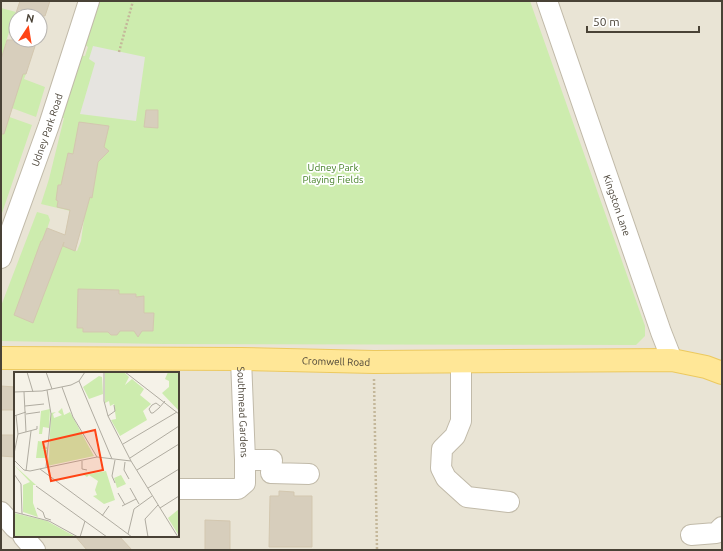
<svg xmlns="http://www.w3.org/2000/svg" width="723" height="551" font-family="Ubuntu,sans-serif">
  <rect width="100%" height="100%" fill="#f5f2e8"/>
  <!-- residential -->
  <path fill="#e9e4d5" fill-rule="evenodd" d="M1,1h721v549h-721zM16,16h24v24h-24zM15,373h163v163h-163z"/>
  <!-- green -->
  <path fill="#cdecae" d="M97,1h433l115,325v10l-9,9 -473,-1 -162,-3v-35l36,-94 11,3 2,5 -6,18 33,13 4,-10 3,-22 -5,-6 -38,-9 8,-25 15,-61h-6l21,-63 6,1 3,-9 -4,-3z
    M1,8l15,4 -3,11 3,1v4l-4,-1 -1,5h-2l-8,27z
    M1,63l26,8 -3,8 21,8 -9,30 -35,-13z
    M1,114l31,11 -31,91z"/>
  <!-- parking -->
  <path fill="#e6e4e0" d="M93,46l52,11 -9,64 -56,-7 15,-51 -6,-4z"/>
  <!-- building -->
  <path fill="#d7cebc" stroke="#d3c7af" d="M20,1h30l-5,15h-30z
    M7,40h30l-11,34h-3l-19,60h-3v-75z
    M146,110h12v18l-14,-1z
    M79,122l30,4 -5,21 5,4 -11,11 -6,36 -2,-1 -15,54 -12,-5 1,-4 -31,81 -19,-8 27,-74h1l5,-13 18,7 5,-25 -13,-3 1,-6 -2,-1 2,-15h3l7,-32 5,1z
    M78,289l41,1v4h17v3l8,-1v17h10l-1,18h-11l-4,6 -4,-6h-14l-3,4h-6l-3,-3h-25v-4h-6z
    M1,386l14,1v23h-14z
    M1,435h14v22l-14,-1z
    M279,491l15,1v4h18v51h-43l1,-51h9z
    M205,520l25,1v29h-25z
    M75,536h44l13,14h-45z"/>
  <g fill="none" stroke-linecap="round" stroke-linejoin="round">
    <defs>
      <g id="minor">
        <path id="s1" d="M547,1l114,331 11,28"/>
        <path id="s2" d="M1,258l48,-133 40,-124"/>
        <path id="s3" d="M241,359l4,101h27l-1,13 38,1"/>
        <path d="M461,361v60l-6,15 -13,13 -1,19 5,10 21,19 42,5"/>
        <path d="M178,489h60l7,-6v-23"/>
        <path d="M1,512l14,16"/>
        <path d="M691,535l25,-2 6,-6"/>
        <path d="M23,536l12,14"/>
      </g>
      <g id="major">
        <path id="s4" d="M1,358l240,1 133,3 298,-2 34,7 16,6"/>
      </g>
    </defs>
    <!-- minor casing -->
    <use href="#minor" stroke="#c1baa9" stroke-width="22"/>
    <!-- major casing -->
    <use href="#major" stroke="#ecc95f" stroke-width="24"/>
    <!-- path -->
    <path stroke="#c4b79a" stroke-width="2.5" stroke-dasharray="2 2" stroke-linecap="butt" d="M119,52l14,-51
      M374,379l3,171"/>
    <!-- minor -->
    <use href="#minor" stroke="#fff" stroke-width="20"/>
    <!-- major -->
    <use href="#major" stroke="#ffe797" stroke-width="22"/>
  </g>
  <g text-anchor="middle" dominant-baseline="central" stroke-width="3.5" stroke-linejoin="round" paint-order="stroke">
    <!-- street labels -->
    <g font-size="10" fill="#494236" stroke="#fff">
      <text stroke="none"><textPath href="#s2" startOffset="136">Udney Park Road</textPath></text>
      <text stroke="none"><textPath href="#s1" startOffset="216">Kingston Lane</textPath></text>
      <text stroke="none"><textPath href="#s4" startOffset="335">Cromwell Road</textPath></text>
      <text stroke="none"><textPath href="#s3" startOffset="53">Southmead Gardens</textPath></text>
    </g>
    <!-- park labels -->
    <g font-size="10" fill="#427f24" stroke="#fff">
      <text x="333" y="167">Udney Park<tspan x="333" dy="12">Playing Fields</tspan></text>
    </g>
  </g>
  <!-- overview -->
  <g transform="translate(14 372)">
    <rect width="165" height="165" fill="#f5f2e8"/>
    <path d="M91,0h19l5,5 -4,8 7,-6 12,10 -4,6 11,9 -8,7 4,9 -27,16 -9,-16 5,-1 -2,-15 -4,2 -1,-5 -4,2zM154,0h11v39l-17,-18 7,-6v-6l-4,-2zM85,4l3,1 1,17 -14,5 -6,-12zM48,36l2,7 6,-3 24,44 -47,10 2,-10 3,2 -3,-2 2,-43 5,-1 -3,2 1,4 8,-3 -4,-3zM36,37l-1,19 -6,-1 -1,7h-3l2,-23zM24,69l6,1v4l3,1v2h-6l6,1 -1,8h-10zM0,93l22,20h-3v18l5,14 -15,-5v-27l7,-3zM92,99l9,29 -11,4 -11,-8 4,-1 -2,-5 3,-9 -9,-6 -2,2 -3,-2zM107,103l5,9 -9,4 -3,-10zM165,137v27l-11,-18zM0,141l33,8 29,16h-62z" fill="#cdecae"/>
    <path fill="none" stroke="#b0aca1" stroke-width="1" d="M13,0l6,20M32,0l6,17M90,0v29l4,15 23,45 47,76M111,0l54,42M65,9l33,78M48,15l11,30 24,40M0,20l28,-1 29,-6 8,-4 6,-9M10,20l2,40M11,34l19,-2M146,34l-4,-3 -4,2 -3,4 2,4h2l6,-5 6,-7M12,42l14,-2M0,44l12,-4M94,44l7,-5 -1,-6M4,62l19,-5v-3M109,72l54,-32M0,82l4,-20 -2,-19M116,86l49,-32M0,88l10,10 6,1 67,-14 34,4M101,88l-3,16 3,7M68,89v8l5,1M111,90l-1,8 5,9M32,95l5,-53 -4,-24M26,97l92,68M123,98l42,-26M12,99l5,-40M0,102l7,10 1,30M22,114l71,51M116,116l9,16M134,116l31,-19M104,121l7,12M108,134l14,-7M23,136l6,4 2,6 6,2M146,136l19,-12M0,140l35,9 29,16M88,144l7,-10M114,162l6,-25 18,-13M66,165l5,-16M134,165l-3,-18 13,-14"/>
    <path fill="#ff4415" fill-opacity="0.15" stroke="#ff4415" stroke-width="2" d="M81,58l8,40 -52,11 -8,-39z"/>
    <rect width="165" height="165" fill="none" stroke="#494236" stroke-width="2"/>
  </g>
  <!-- border -->
  <rect width="723" height="551" fill="none" stroke="#494236" stroke-width="4"/>
  <!-- north arrow -->
  <g transform="translate(28 28) rotate(12)"><circle r="19" fill="#ffffff" stroke="#b6b3af"/>
  <path d="M0-3L7 15L0 10L-7 15Z" fill="#ff4415"/>
  <text y="-6" font-size="11" font-weight="bold" text-anchor="middle" fill="#494236">N</text>
  </g>
  <!-- scale -->
  <path d="M587 26v6h112v-6" fill="none" stroke="#494236" stroke-width="2"/>
  <text x="593" y="26" font-size="12" fill="#494236" stroke="#ffffff" stroke-width="3" paint-order="stroke">50 m</text>
</svg>
